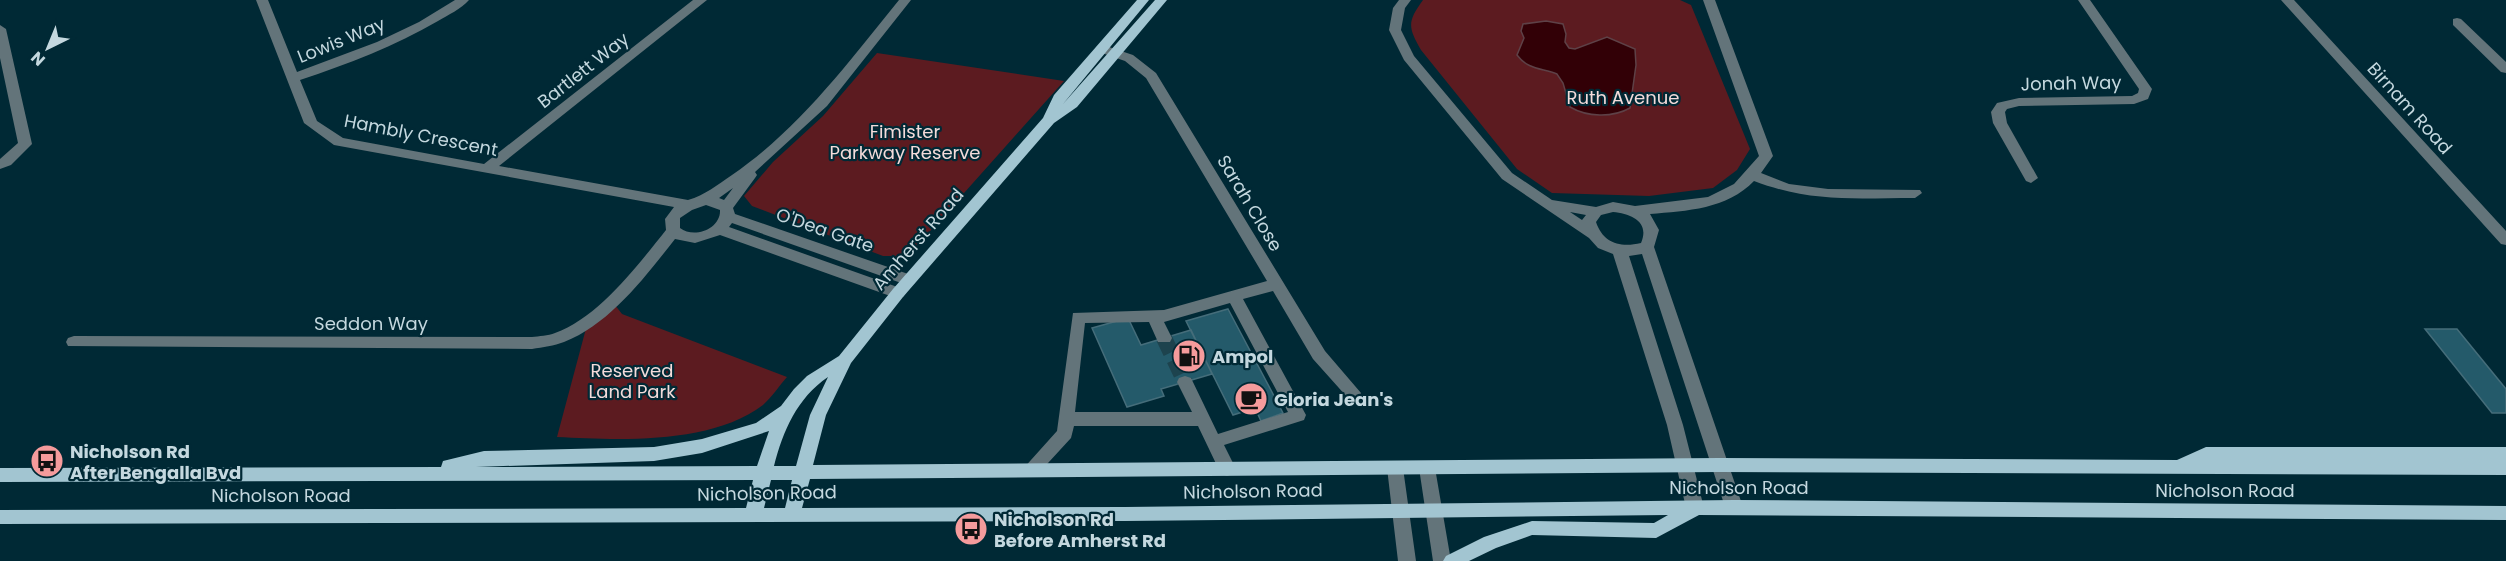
<svg xmlns="http://www.w3.org/2000/svg" width="2506" height="561" font-family="Poppins,sans-serif">
  <rect width="100%" height="100%" fill="#002935"/>
  <!-- green -->
  <path fill="#5c1b20" d="M1423,0h257l11,5 59,144 -13,21 -24,18 -64,8 -97,-3 -35,-24 -96,-119c-13,-23 -14,-28 2,-50z
    M877,53l187,28 -149,167 -14,8h-18l-131,-50 -8,-10 29,-34 50,-46z
    M611,300l11,14 165,63c-8,9 -15,20 -24,28 -53,40 -144,35 -206,32l31,-116z"/>
  <!-- water -->
  <path fill="#320006" stroke="#5e4147" stroke-width="1.5" d="M1546,21l17,3 3,10 -1,8 4,6 6,1 32,-12 28,12 1,16 -6,43c-18,10 -43,9 -60,-1l-7,-24 -6,-9c-15,-6 -29,-4 -40,-19l7,-17 -3,-7 2,-7z"/>
  <!-- building -->
  <path fill="#245a6a" stroke="#456d7a" stroke-width="1.5" d="M1228,309l55,104 -22,8 -6,-13 -22,7 -47,-94z
    M1128,318l13,27 50,-15 21,44 -51,15 3,7 -37,11 -35,-79z
    M2425,329h32l49,60v24h-14z"/>
  <g fill="none" stroke-linecap="round" stroke-linejoin="round">
    <!-- minor-tunnel -->
    <path stroke="#1d434e" stroke-width="16" stroke-dasharray="16 8" stroke-linecap="butt" d="M1164,338l21,44"/>
    <!-- minor -->
    <path fill="#63747a" fill-rule="evenodd" d="M256,0h12l29,72 80,-30 42,-20 36,-22h14c-8,9 -21,15 -31,21 -43,25 -90,43 -138,59l17,41 26,17 141,26 209,-164h14l-208,166 189,34c17,-5 29,-15 44,-25 67,-46 116,-112 167,-175h12l-84,106 -72,66 2,3 -2,3 -22,30 2,6 179,62 2,4 -2,4h-10l-172,-61 -3,4 174,62 3,4 -3,4h-10l-173,-62 -25,8 -20,-4c-30,38 -65,85 -111,103 -10,4 -21,5 -32,7l-464,-3 -2,-4 2,-4 6,-2 458,1c7,-1 16,-1 23,-4 43,-15 83,-68 111,-103l-1,-11 9,-12 -340,-62 -30,-22zM733,188l-9,12 -5,-2zM706,205l14,5c1,19 -26,29 -40,18v-10l12,-8z
      M1399,0h12l-6,8 -4,22 13,26 98,117 40,27 44,7 17,-5 22,4 73,-9 26,-13 25,-28 -56,-156h12l58,156 -12,17 28,11 39,5 92,1 2,3 -7,5c-60,0 -103,5 -161,-17 -27,28 -67,30 -104,33l9,16 -5,17 89,260 -3,5 -6,2 -6,-2 -3,-5 -83,-253 -13,2 54,169 21,83 -3,5 -6,2 -6,-2 -3,-5 -19,-83 -54,-171 -15,-6 -9,-10 -87,-59 -98,-119 -15,-30 4,-22zM1570,212l16,3 -4,5zM1613,212c19,2 37,10 28,31 -21,5 -38,0 -45,-21l5,-7z
      M2078,0h12l62,89 -4,10 -14,5 -115,2 -12,3 -2,3 2,11 31,55 -7,5 -5,-2 -33,-58 -2,-11 6,-9 22,-5 113,-2 6,-3 1,-4z
      M2281,0h13l212,231v14l-5,-1z
      M2457,18l4,1 45,43v11l-5,-1 -48,-47v-6z
      M0,25l6,4 26,115 -21,21 -11,4v-10l18,-16 -18,-85z
      M1103,45l30,10 23,18 169,278 36,42 -2,4 -6,2 -6,-2 -34,-38 -40,-68 -30,8 63,116 -2,5 -80,25 12,24 -3,5 -6,2 -6,-2 -23,-48h-124l-3,12 -34,37 -6,2 -6,-2 -3,-5 35,-39 16,-118 91,-3 103,-29 -121,-203 -21,-17 -26,-9 -2,-3 2,-3zM1230,303l58,109 -70,22 -27,-56 -6,-2 -6,2 -2,4 15,30h-117l10,-89 64,-1 9,20h12l2,-4 -8,-16z
      M1395,461l6,2 2,5 13,93h-18l-11,-93 2,-5z
      M1427,461l6,2 2,5 16,93h-18l-14,-93 2,-5z"/>
    <!-- major -->
    <path fill="#a2c5d1" fill-rule="evenodd" d="M1137,0h12l-86,104 92,-104h12l-90,107 -23,16 -151,174 -52,66 -25,52 -13,50 907,-7 457,2 29,-13h300v14h-73h73v14l-786,-3 -910,7 -8,29 323,-1 609,-7 772,6v14l-807,-5 -43,23 -124,-3 -36,13 -27,13h-26l3,-5 38,-19 48,-16 122,2 14,-8 -543,6 -1125,3v-14l746,-2 7,-28 -753,2v-14l441,-1 2,-6 41,-10 170,-4 48,-8 54,-16 25,-17 13,-17 13,-13 32,-20 54,-67 150,-171 11,-23zM828,377l-18,38 -14,51h-22c9,-35 23,-68 54,-89zM769,431l-12,35 -281,1 178,-6 48,-8zM771,480h21l-7,28h-21z"/>
  </g>
  <!-- icons -->
  <defs>
    <symbol id="fuel-disc" viewBox="-11 -11 22 22"><circle r="9.5" fill="#f59b9c" stroke="#002935"/><path d="M-5.5-6h7V0h2V4h1.3V-2.5L3-4.5l.8-.8L6-3V5H2.5V1h-1V6h-7ZM-4.2-4.7v3.2H.2V-4.7Z" fill="#111"/></symbol>
    <symbol id="cafe-disc" viewBox="-11 -11 22 22"><circle r="9.5" fill="#f59b9c" stroke="#002935"/><path d="M-5.5-4.5H6V0H3Q3 3.5 0 3.5H-2.5Q-5.5 3.5-5.5 0ZM3-3.2v2h1.7v-2ZM-6 4.5H4V6H-6Z" fill="#111"/></symbol>
    <symbol id="bus-disc" viewBox="-11 -11 22 22"><circle r="9.5" fill="#f59b9c" stroke="#002935"/><path d="M-5-6H5V4H4V6H2V4H-2V6H-4V4H-5ZM-3.5-4V0h7V-4ZM-3.5 1.2v1.5H-2V1.2ZM2 1.2v1.5H3.5V1.2Z" fill="#111"/></symbol>
  </defs>
  <g fill-rule="evenodd">
    <use href="#fuel-disc" x="1170" y="337" width="38" height="38"/>
    <use href="#cafe-disc" x="1232" y="380" width="38" height="38"/>
    <use href="#bus-disc" x="28" y="442" width="38" height="38"/>
    <use href="#bus-disc" x="952" y="510" width="38" height="38"/>
  </g>
  <g text-anchor="middle" dominant-baseline="central" stroke-width="4.5" stroke-linejoin="round" paint-order="stroke">
    <!-- street labels -->
    <g font-size="18" fill="#c4d8df" stroke="#002935">
      <text transform="translate(341 40) rotate(-22)">Lowis Way</text>
      <text transform="translate(583 70) rotate(-38)">Bartlett Way</text>
      <text transform="translate(2071 83) rotate(-1)">Jonah Way</text>
      <text transform="translate(2410 108) rotate(48)">Birnam Road</text>
      <text transform="translate(421 135) rotate(11)">Hambly Crescent</text>
      <text transform="translate(1250 203) rotate(59)">Sarah Close</text>
      <text transform="translate(825 230) rotate(19)">O'Dea Gate</text>
      <text transform="translate(918 239) rotate(-49)">Amherst Road</text>
      <text x="371" y="323">Seddon Way</text>
      <text x="1739" y="487">Nicholson Road</text>
      <text x="2225" y="490">Nicholson Road</text>
      <text transform="translate(1253 491) rotate(-1)">Nicholson Road</text>
      <text transform="translate(767 493) rotate(-1)">Nicholson Road</text>
      <text x="281" y="495">Nicholson Road</text>
    </g>
    <!-- park labels -->
    <g font-size="18" fill="#f3dbda" stroke="#002935">
      <text x="1623" y="97">Ruth Avenue</text>
      <text x="905" y="131">Fimister<tspan x="905" dy="21">Parkway Reserve</tspan></text>
      <text x="632" y="370">Reserved<tspan x="632" dy="21">Land Park</tspan></text>
    </g>
    <!-- poi labels -->
    <g font-size="18" font-weight="bold" fill="#c4d8df" stroke="#002935" text-anchor="start">
      <text x="1212" y="356">Ampol</text>
      <text x="1274" y="399">Gloria Jean's</text>
      <text x="70" y="451">Nicholson Rd<tspan x="70" dy="21">After Bengalla Bvd</tspan></text>
      <text x="994" y="519">Nicholson Rd<tspan x="994" dy="21">Before Amherst Rd</tspan></text>
    </g>
  </g>
  <!-- north arrow -->
  <g transform="translate(48 48) rotate(223)" stroke="#002935" stroke-width="4.5" paint-order="stroke">
  <path d="M0-4.5L10 22L0 15L-10 22Z" fill="#c4d8df"/>
  <text y="-9" font-size="16" font-weight="bold" text-anchor="middle" fill="#c4d8df">N</text>
  </g>
</svg>
